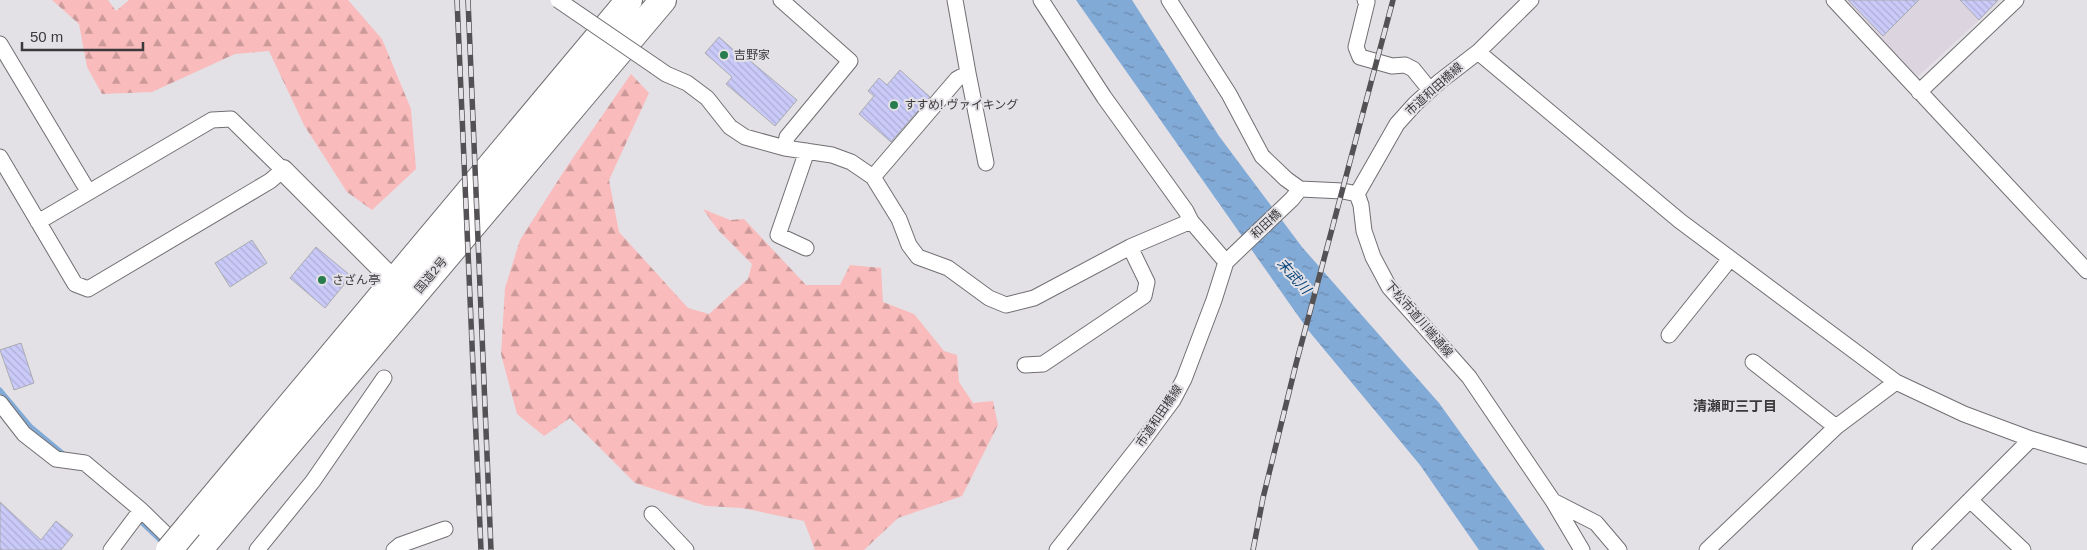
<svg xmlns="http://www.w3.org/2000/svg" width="2087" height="550" font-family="Helvetica,'Noto Sans JP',sans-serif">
  <defs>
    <pattern id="forest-firs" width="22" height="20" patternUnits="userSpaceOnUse" patternTransform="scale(1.25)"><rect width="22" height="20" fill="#f9bbbb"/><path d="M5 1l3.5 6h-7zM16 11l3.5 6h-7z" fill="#cb9999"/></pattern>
    <pattern id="water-ripples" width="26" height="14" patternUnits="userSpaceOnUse" patternTransform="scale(1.25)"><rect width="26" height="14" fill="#82aad6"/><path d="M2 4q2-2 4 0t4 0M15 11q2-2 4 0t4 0" fill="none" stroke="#6c8baf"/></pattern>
    <pattern id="building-back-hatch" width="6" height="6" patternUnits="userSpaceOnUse" patternTransform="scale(1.25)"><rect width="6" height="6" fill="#c9caf8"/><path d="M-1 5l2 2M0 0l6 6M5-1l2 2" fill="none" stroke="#aeaed6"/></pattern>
  </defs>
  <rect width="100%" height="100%" fill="#e4e1e6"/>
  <!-- built -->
  <path fill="#dcd5e0" d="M1841,0h160l-86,79z"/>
  <!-- forest -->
  <path fill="url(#forest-firs)" d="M52,0h56l8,11 13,-11h219l34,39 29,70 5,60 -44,41 -25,-18 -43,-67 -35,-74 -34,3 -83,38 -50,2 -15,-27 -8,-43z
    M631,74l18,19 -40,87 10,52 69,76 21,6 39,-35 4,-15 -34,-34 -15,-21 27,11 14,-1 62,66h34l10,-20 31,3 2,34 31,12 30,37 13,4 2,27 14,21 20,-2 5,24 -36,71 -64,22 -34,32h-49l-11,-29 -62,-13 -36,-2 -71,-23 -65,-65 -26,18 -27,-22 -16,-60 4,-66 15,-48 46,-72z"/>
  <!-- water -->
  <path fill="url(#water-ripples)" d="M1076,0h56l87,136 83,111 137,156 106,147h-66l-59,-85 -112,-135z"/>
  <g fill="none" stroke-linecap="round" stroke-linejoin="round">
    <!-- stream -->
    <path stroke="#82aad6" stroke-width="5" d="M0,390l31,37 36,30
      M137,518l26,25"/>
  </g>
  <!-- building -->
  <path fill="url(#building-back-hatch)" stroke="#aaabaf" d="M1848,0h71l-36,36z
    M1960,0h38l-19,20z
    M719,37l27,24 2,-2 49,41 -22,26 -49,-42 6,-7 -27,-24z
    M900,70l30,27 -39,45 -32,-28 15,-18 -6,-5 11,-13 8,7z
    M252,240l15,23 -37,24 -15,-24z
    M316,247l35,29 -26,32 -35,-30z
    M21,343l13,40 -20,7 -14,-40z
    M0,502l41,38 15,-19 17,14 -12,15h-61z"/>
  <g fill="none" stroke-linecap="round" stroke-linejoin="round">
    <defs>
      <path id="minor" d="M781,0l69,61 -63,76 -2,11
        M955,0l13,73 18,90
        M1041,0l63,97 82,114 5,10 35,41
        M1169,0l60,94 33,62 24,23 14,10 43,2 14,3 4,11 3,26 9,26 16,30 80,90 84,124 29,49
        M1365,0l2,2 -11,45 4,10 32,9 13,-1 8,4 17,21
        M1834,0l253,271
        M0,44l88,147
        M1478,52l202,169 216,161 68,32 67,25 56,17
        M656,67l10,7 21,9 20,15 23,29 15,10 40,11 47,7 19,7 22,15 26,42 10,26 9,12 30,11 41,30 17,7 28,-7 96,-51 61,-26
        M1919,92l97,-92
        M0,157l75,127 13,5 182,-108 13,-11 -52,-51 -19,1 -174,102
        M873,177l84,-98 11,-6
        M1357,194l40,-70 18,-20 24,-22 39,-30 53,-52
        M806,248l-28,-13 29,-84
        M1669,335l61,-76
        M1753,362l83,65
        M1025,365l18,-1 101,-68 3,-14 -17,-35
        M0,403l24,31 32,25 29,4 56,47 39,38
        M1970,500l53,50
        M1553,501l43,22 23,27
        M652,514l34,36
        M111,550l30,-40
        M257,550l56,-69 71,-103
        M394,550l6,-5 45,-16
        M1057,550l82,-104 34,-46 11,-21 30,-79 12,-38 66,-63 8,-10
        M1707,550l129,-123 60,-45
        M1920,550l111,-111"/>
      <path id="tertiary" d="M283,170l121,121"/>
      <path id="trunk" d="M189,526l440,-526
        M199,550l464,-550"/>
    </defs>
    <!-- minor casing -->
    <use href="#minor" stroke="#716f72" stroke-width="17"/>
    <!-- tertiary casing -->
    <use href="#tertiary" stroke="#716f72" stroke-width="22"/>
    <!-- trunk casing -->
    <use href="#trunk" stroke="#716f72" stroke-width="28"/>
    <!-- minor -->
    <use href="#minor" stroke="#fff" stroke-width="15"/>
    <!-- tertiary -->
    <use href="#tertiary" stroke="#fff" stroke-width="20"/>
    <!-- trunk -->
    <use href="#trunk" stroke="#fff" stroke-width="26"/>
    <defs>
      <path id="rail" d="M457,0l24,550
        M468,0l23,550
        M1253,550l10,-52 33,-134 97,-364"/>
    </defs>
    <!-- rail casing -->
    <use href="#rail" stroke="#535153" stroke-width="5.5"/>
    <!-- rail -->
    <use href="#rail" stroke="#e4e1e6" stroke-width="4" stroke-dasharray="11" stroke-linecap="butt"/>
    <defs>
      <path id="minor-bridge" d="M558,0l98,67"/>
      <path id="trunk-bridge" d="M169,550l20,-24"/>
    </defs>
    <!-- minor-bridge casing -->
    <use href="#minor-bridge" stroke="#716f72" stroke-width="17" stroke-linecap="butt"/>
    <!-- trunk-bridge casing -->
    <use href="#trunk-bridge" stroke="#716f72" stroke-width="28" stroke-linecap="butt"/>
    <!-- minor-bridge -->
    <use href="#minor-bridge" stroke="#fff" stroke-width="15"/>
    <!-- trunk-bridge -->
    <use href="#trunk-bridge" stroke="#fff" stroke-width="26"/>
  </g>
  <!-- markers -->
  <g fill="#287c4e" stroke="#e4e1e6" stroke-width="2">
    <circle cx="724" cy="55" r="5"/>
    <circle cx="894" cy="105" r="5"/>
    <circle cx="322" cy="280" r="5"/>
  </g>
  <g text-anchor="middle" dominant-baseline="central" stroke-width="4" stroke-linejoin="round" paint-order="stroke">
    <!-- poi labels -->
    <g font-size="12" fill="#3b393b" stroke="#e4e1e6" text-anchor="start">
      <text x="734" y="55">吉野家</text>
      <text x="904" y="105">すすめ! ヴァイキング</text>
      <text x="332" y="280">さざん亭</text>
    </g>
    <!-- street labels -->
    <g font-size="12" fill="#3b393b" stroke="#e4e1e6">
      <text transform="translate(1434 89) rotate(-42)">市道和田橋線</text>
      <text transform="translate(1266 224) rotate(-43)">和田橋</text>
      <text transform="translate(431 275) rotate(-50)">国道2号</text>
      <text transform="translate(1419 319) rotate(49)">下松市道川端通線</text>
      <text transform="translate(1159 416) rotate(-56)">市道和田橋線</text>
    </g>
    <!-- water labels -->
    <g font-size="14" font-style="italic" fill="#07457b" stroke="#e4e1e6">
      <text transform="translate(1294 276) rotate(48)">末武川</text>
    </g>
    <!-- neighbourhood labels -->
    <g font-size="14" font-weight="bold" fill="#3b393b" stroke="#e4e1e6">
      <text x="1735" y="406">清瀬町三丁目</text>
    </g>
  </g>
  <!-- scale -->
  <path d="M22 42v8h121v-8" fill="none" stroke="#3b393b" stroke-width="2.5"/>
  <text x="30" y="42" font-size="15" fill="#3b393b" stroke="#e4e1e6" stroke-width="4" paint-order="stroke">50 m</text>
</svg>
